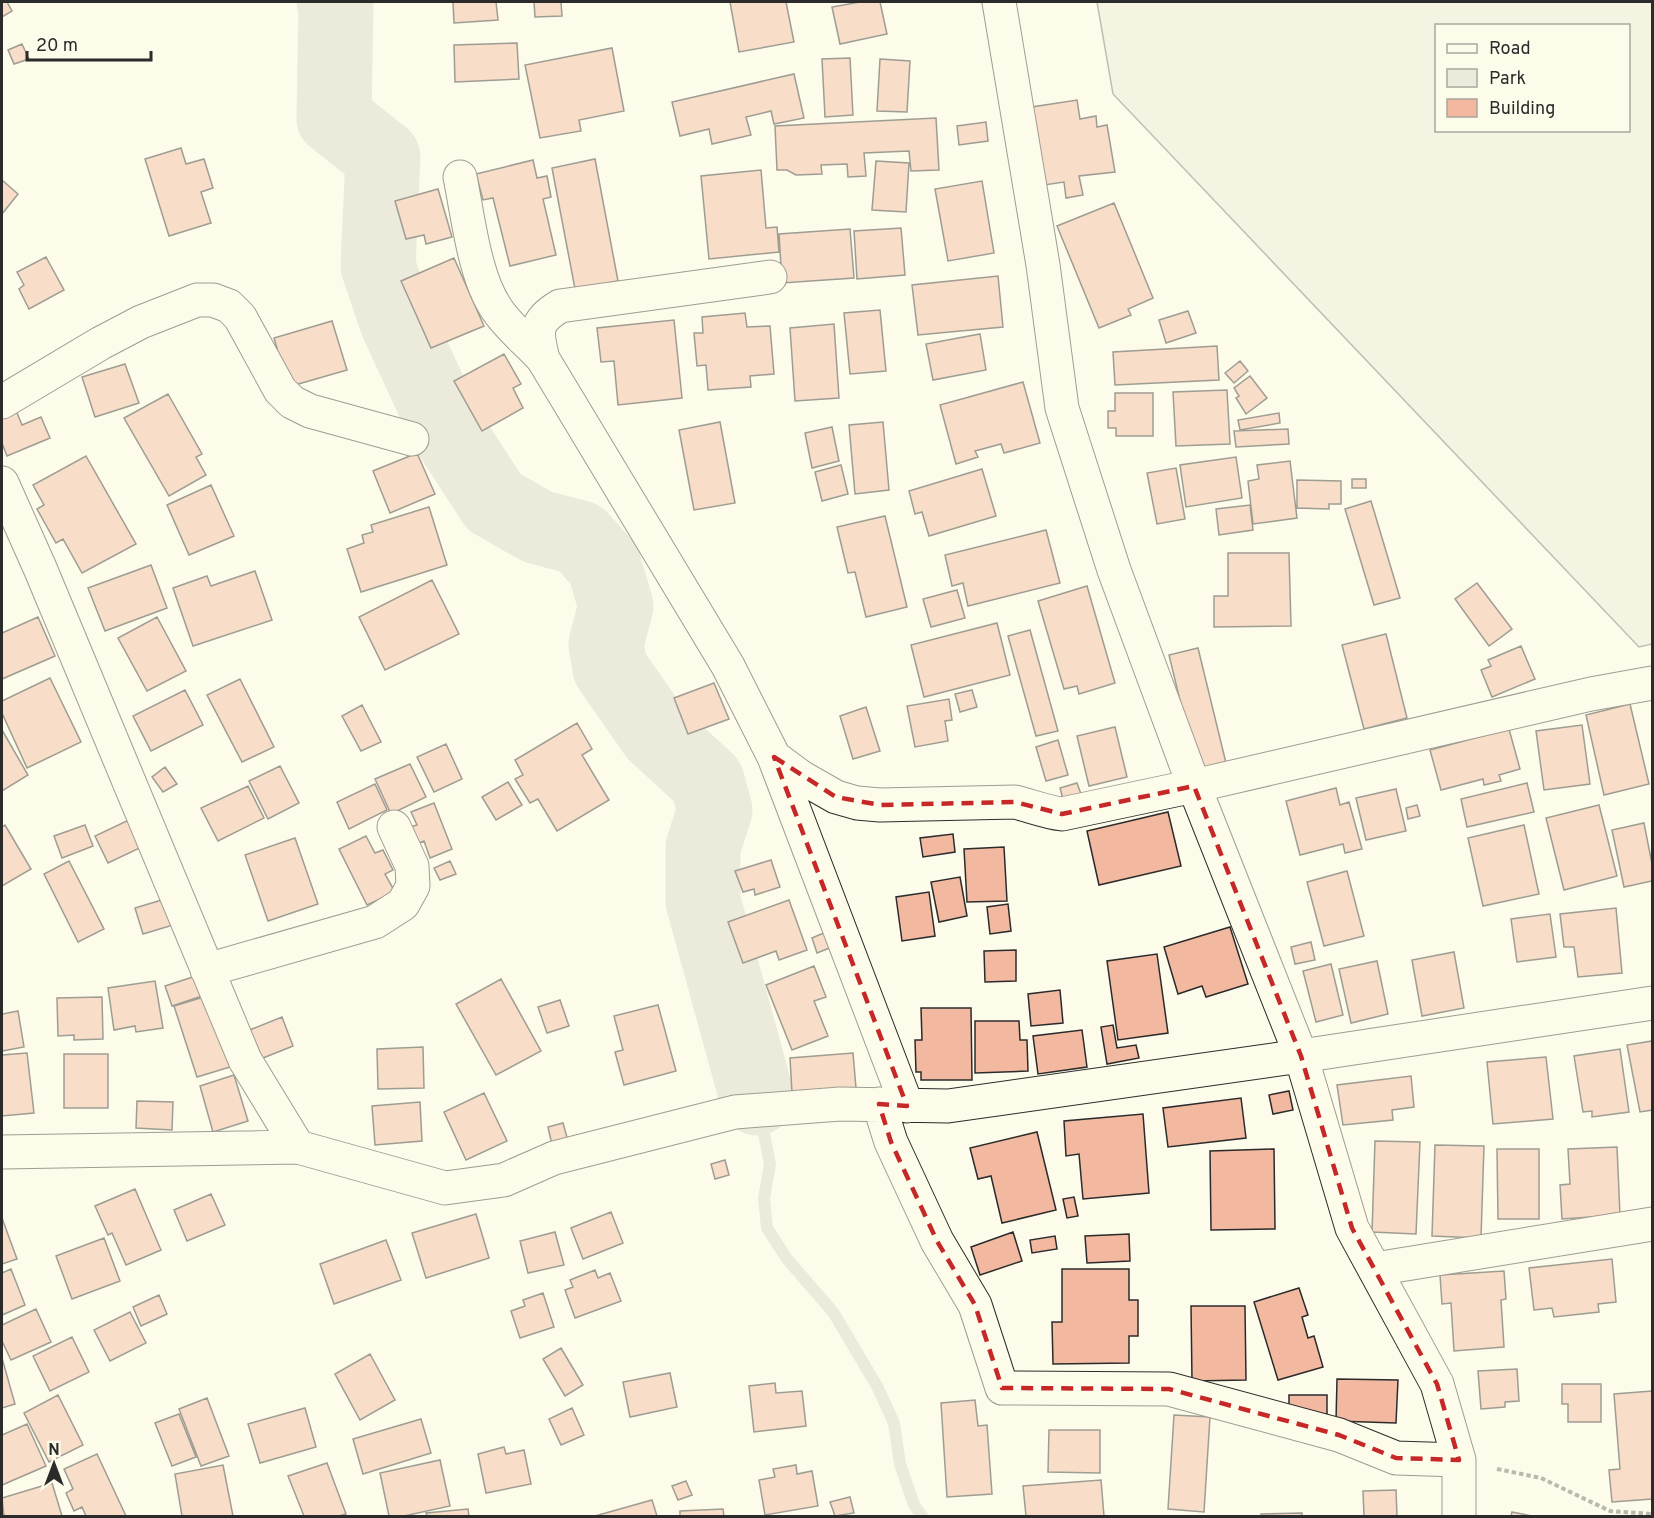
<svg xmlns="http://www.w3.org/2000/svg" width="1654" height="1518" font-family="Overpass,sans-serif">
  <rect width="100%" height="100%" fill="#fdfbea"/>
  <!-- green -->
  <path fill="#ecebdb" stroke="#74746e" stroke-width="1.5" fill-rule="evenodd" d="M1097,2h555v642l-13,3 -526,-553zM1436,26h192v104h-192z"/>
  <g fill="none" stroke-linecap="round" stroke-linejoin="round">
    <!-- stream -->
    <path stroke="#d8d7c9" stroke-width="12" d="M762,1123l8,41 -6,34 3,30 20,31 46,53 44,74 17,37 6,41 14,41 8,11"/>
    <!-- river -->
    <path stroke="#d8d7c9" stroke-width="75" d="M334,2l2,2 -2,114 49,39 -5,109 19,56 49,106 48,74 44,25 42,11 24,27 12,41 -10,38 4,24 46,66 51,47 8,29 -12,37v54l54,197"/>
  </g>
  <!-- building -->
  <path fill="#f2b8a0" stroke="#2b2b2b" stroke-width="1.5" d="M2,2h5l5,9 -10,6z
    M453,2h43l2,18 -44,3z
    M534,2h27l1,14 -27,1z
    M730,2h56l8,40 -55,10z
    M860,2h20l7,32 -47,10 -8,-37z
    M517,43l2,36 -64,3 -1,-37z
    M22,44l7,15 -15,5 -6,-14z
    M612,48l12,63 -45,9 2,11 -41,7 -15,-73z
    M850,58l3,57 -28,2 -3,-58z
    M880,59l30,2 -3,51 -30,-1z
    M794,74l10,44 -30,6 -3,-13 -25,6 5,18 -39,9 -3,-15 -29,7 -8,-34z
    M1077,100l3,19 16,-3 1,11 10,-2 8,47 -36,4 4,19 -17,3 -2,-16 -20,3 -12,-78z
    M936,118l3,52 -28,1 -2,-20 -45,2 2,23 -18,1 -1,-13 -26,1 1,9 -26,1 -9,-5h-10l-2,-44z
    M986,122l2,19 -29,4 -2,-19z
    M181,148l5,16 18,-5 9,29 -12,4 10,31 -42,13 -24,-77z
    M595,159l23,122 -43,8 -23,-121z
    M533,160l4,18 10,-2 4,21 -8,2 13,56 -46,11 -17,-68 -10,2 -7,-26z
    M876,161l33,2 -3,49 -34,-2z
    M761,170l5,58 11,-1 2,25 -70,7 -8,-83z
    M2,180l16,14 -16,20z
    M982,181l12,72 -46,8 -13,-72z
    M438,189l14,48 -26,7 -2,-9 -18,4 -11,-38z
    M1114,203l39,95 -25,11 3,6 -32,13 -42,-102z
    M901,228l4,47 -48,4 -3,-48z
    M850,229l4,49 -72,5 -3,-49z
    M46,257l18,33 -35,19 -10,-20 5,-4 -7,-13z
    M454,258l30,68 -53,22 -30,-67z
    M998,276l5,51 -85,8 -6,-50z
    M880,310l6,61 -36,3 -6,-61z
    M1188,311l8,22 -30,10 -7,-23z
    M745,313l2,14 23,-1 4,48 -24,2 1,11 -43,3 -2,-25 -9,1 -3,-33h9l-1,-16z
    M674,320l8,78 -64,7 -4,-44 -13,1 -4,-34z
    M332,321l15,49 -59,17 -14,-49z
    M834,324l5,74 -44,3 -5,-73z
    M980,334l6,36 -53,10 -7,-36z
    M1217,346l2,34 -104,5 -2,-33z
    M504,354l17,30 -8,4 10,20 -41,23 -28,-50z
    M1240,361l8,10 -14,12 -9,-10z
    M125,364l14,39 -44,14 -13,-40z
    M1250,376l17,22 -21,16 -10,-16 3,-2 -5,-8z
    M1023,382l17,61 -36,10 -3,-9 -26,7 3,6 -22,7 -16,-59z
    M1227,390l3,54 -54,2 -3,-54z
    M1115,393h38v43h-37v-8h-8v-17h7z
    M168,394l34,60 -6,3 10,18 -37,21 -45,-78z
    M15,408l7,17 19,-8 9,21 -43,18 -5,-13v-29z
    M1279,413l1,10 -40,7 -2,-10z
    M720,422l15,81 -41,7 -15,-80z
    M883,422l6,68 -34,4 -6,-69z
    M832,427l7,34 -27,7 -7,-35z
    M1288,429l1,15 -53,3 -2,-16z
    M417,453l18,41 -45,19 -17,-42z
    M86,456l50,88 -54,29 -19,-34 -7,4 -19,-34 7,-4 -11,-20z
    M1236,457l6,41 -56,9 -6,-42z
    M1290,461l7,57 -44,6 -5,-43 11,-2 -2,-14z
    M841,465l7,29 -26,7 -7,-29z
    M1176,468l9,51 -28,5 -10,-51z
    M982,469l14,47 -67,20 -7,-24 -7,2 -6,-23z
    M1352,479h14v9h-14z
    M1297,480l44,1v23h-12v5l-32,-1z
    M211,485l23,51 -45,19 -22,-50z
    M1371,501l29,97 -26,7 -29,-96z
    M1250,505l3,25 -34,5 -3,-26z
    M429,507l18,58 -86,27 -14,-43 17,-6 -2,-8 11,-3 -2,-7z
    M885,516l22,91 -41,10 -11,-45 -7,1 -11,-46z
    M1046,530l14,53 -92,23 -5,-23 -11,3 -7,-31z
    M1228,553h61l2,73 -77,1v-31h14z
    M151,565l16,43 -62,23 -17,-43z
    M255,571l17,49 -79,26 -20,-58 34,-12 4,10z
    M432,580l27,54 -74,36 -26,-53z
    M1477,583l35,46 -23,17 -34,-47z
    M1087,586l28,97 -36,11 -2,-8 -13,3 -26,-88z
    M957,590l8,28 -34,9 -8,-28z
    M38,617l17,39 -53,23v-46z
    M157,617l29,54 -39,20 -29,-53z
    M997,623l13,52 -86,22 -13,-52z
    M1030,630l28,101 -22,5 -28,-100z
    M1386,634l21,84 -43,11 -22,-84z
    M1521,646l14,33 -43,18 -11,-27 10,-4 -3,-6z
    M1198,648l28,115 -29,8 -28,-116z
    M50,678l31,64 -54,26 -25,-55v-12z
    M240,679l34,68 -32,15 -35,-67z
    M714,683l15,36 -41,15 -14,-36z
    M185,690l18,35 -52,26 -18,-35z
    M972,690l5,17 -17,5 -5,-18z
    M949,699l3,21 -7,1 3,20 -33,6 -8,-41z
    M1630,704l19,80 -45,11 -18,-80z
    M362,705l19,37 -20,9 -19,-35z
    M866,707l14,44 -27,8 -13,-43z
    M577,723l15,26 -10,6 27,45 -52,31 -19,-32 -8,4 -15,-24 8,-4 -8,-15z
    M1582,725l8,59 -46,6 -8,-59z
    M1115,727l12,50 -38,9 -12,-50z
    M1509,729l11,40 -21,6 2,6 -17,4 -1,-6 -42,11 -11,-40z
    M2,730l26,45 -26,16z
    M1058,740l10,35 -22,6 -10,-34z
    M446,744l16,35 -28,13 -17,-35z
    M410,764l16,33 -35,17 -16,-35z
    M280,766l19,37 -31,16 -19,-38z
    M165,767l12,17 -14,8 -11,-15z
    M508,782l14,23 -26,15 -14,-23z
    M1077,783l4,11 -18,5 -3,-11z
    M1527,783l7,29 -67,15 -6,-28z
    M375,784l12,26 -38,19 -12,-27z
    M248,786l16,32 -46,23 -17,-33z
    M1336,788l4,17 9,-3 13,47 -17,4 -2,-9 -43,11 -14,-54z
    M1396,789l10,42 -40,9 -10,-42z
    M434,803l18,46 -22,9 -6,-17 -7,3 -7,-17 7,-2 -6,-13z
    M1417,805l3,11 -12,3 -2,-11z
    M1599,805l18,71 -53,14 -18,-72z
    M1168,812l13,54 -82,19 -12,-54z
    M133,818l13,27 -38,18 -13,-27z
    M1644,823l8,41v17l-28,6 -12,-57z
    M5,825l26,44 -29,17v-59z
    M85,825l8,21 -31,12 -8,-22z
    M1524,825l15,69 -56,12 -15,-68z
    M953,834l2,18 -32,5 -3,-19z
    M366,836l9,17 8,-3 10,20 -8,4 10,18 -28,13 -28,-56z
    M295,838l23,66 -50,17 -23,-66z
    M1004,847l3,54 -40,1 -3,-53z
    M771,860l9,27 -25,8 -1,-6 -11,3 -8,-21z
    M69,861l35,68 -26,13 -34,-68z
    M450,861l6,13 -16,6 -6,-12z
    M1347,871l17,65 -40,10 -17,-64z
    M960,877l7,39 -28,6 -8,-40z
    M929,892l6,44 -33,5 -6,-44z
    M165,899l8,26 -30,9 -8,-26z
    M789,900l18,50 -28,10 -3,-9 -33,12 -15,-41z
    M1008,904l3,27 -21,3 -3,-27z
    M1616,908l6,65 -44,4 -4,-30h-10l-4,-33z
    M1550,914l6,43 -39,5 -6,-43z
    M1230,927l18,57 -42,13 -4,-11 -24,8 -14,-47z
    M826,932l6,15 -15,6 -5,-15z
    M1311,942l4,18 -20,4 -4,-17z
    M1016,950v31l-31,1 -1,-31z
    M1454,952l10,56 -42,8 -10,-56z
    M1157,954l11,79 -50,7 -11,-79z
    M1377,961l11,53 -37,9 -12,-54z
    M1331,964l12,51 -27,7 -13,-51z
    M814,966l12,31 -12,4 14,35 -36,14 -26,-65z
    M199,975l6,20 -33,11 -7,-20z
    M501,979l40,72 -45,24 -40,-71z
    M155,981l8,47 -27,4 -1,-6 -21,4 -6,-42z
    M1060,990l3,33 -32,3 -3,-32z
    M207,996l23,71 -33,10 -23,-71z
    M102,997l1,42 -29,1v-5l-16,1 -1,-38z
    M560,1000l9,26 -22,7 -9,-26z
    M658,1005l18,66 -52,14 -9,-33 8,-2 -9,-34z
    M921,1008h50l1,72h-51v-8h-5l-1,-32h7z
    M18,1011l6,36 -22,4v-37z
    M282,1017l11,29 -35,14 -11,-29z
    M975,1021h44l1,19h7l1,31 -53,2z
    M1113,1025l4,23 19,-3 3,13 -32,6 -6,-37z
    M1082,1030l5,37 -49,7 -5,-38z
    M1652,1041v69l-12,2 -13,-67z
    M423,1047l1,41 -46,1 -1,-40z
    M1620,1049l9,63 -37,5v-6l-9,1 -9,-56z
    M27,1053l7,60 -32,3v-61z
    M853,1053l3,35 -64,5 -2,-35z
    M64,1054h44v54h-44z
    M1546,1057l7,62 -60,5 -6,-62z
    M234,1075l14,46 -35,11 -13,-46z
    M1411,1076l3,31 -22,3 1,10 -50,5 -6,-40z
    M1289,1091l4,19 -20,4 -4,-19z
    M484,1093l23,48 -41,19 -22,-48z
    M1241,1098l5,40 -78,9 -5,-39z
    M137,1101l36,1 -1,28 -36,-2z
    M420,1102l2,39 -47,4 -3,-39z
    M1143,1114l6,79 -66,6 -4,-45 -13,2 -2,-35z
    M563,1123l5,18 -16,4 -4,-18z
    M1037,1132l19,78 -54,13 -11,-47 -13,3 -8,-31z
    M1375,1141l45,1 -4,92 -44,-2z
    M1435,1145l49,1 -3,92 -49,-2z
    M1617,1147l3,68 -58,4 -2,-34 10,-1 -2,-35z
    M1274,1149l1,80 -64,1 -1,-79z
    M1497,1149h42v70h-41z
    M725,1160l4,15 -14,4 -4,-15z
    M135,1189l26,61 -35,15 -14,-32 -4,2 -13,-29z
    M211,1194l14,31 -38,16 -13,-31z
    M1074,1197l4,19 -11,2 -4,-19z
    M611,1212l12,31 -40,16 -12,-31z
    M476,1214l13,44 -63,20 -14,-45z
    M2,1218l15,41 -15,5z
    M555,1232l9,33 -36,8 -8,-32z
    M1013,1232l9,29 -42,14 -9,-28z
    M1129,1234l1,27 -43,2 -2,-27z
    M1055,1236l2,13 -25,4 -2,-13z
    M104,1238l16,43 -48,18 -16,-43z
    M386,1240l15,40 -67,24 -14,-40z
    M1612,1259l4,43 -18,2 1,8 -45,5 -2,-9 -18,2 -5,-42z
    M11,1269l14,36 -23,10v-42z
    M1062,1269h67v31h9v36h-9v27l-76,1 -1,-42h10z
    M595,1270l3,8 12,-5 11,28 -46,17 -10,-28 8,-3 -3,-7z
    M1504,1271l2,28 -5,1 3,47 -50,4 -3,-48 -9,1 -2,-29z
    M1299,1288l9,27 -6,2 6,21 6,-2 9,31 -45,13 -24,-78z
    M543,1293l11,34 -34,11 -9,-27 14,-5 -2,-6z
    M159,1295l8,19 -26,12 -8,-19z
    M1191,1306h54l1,74 -54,1z
    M36,1309l15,33 -40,18 -9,-19v-16z
    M130,1312l16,31 -36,18 -16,-31z
    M72,1337l17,35 -39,19 -17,-35z
    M561,1348l22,37 -18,11 -22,-37z
    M370,1354l25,46 -35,20 -25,-46z
    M2,1358l13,46 -13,4z
    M1517,1369l2,32 -14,1v5l-24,2 -3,-38z
    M670,1373l7,34 -47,10 -7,-35z
    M1337,1379l61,1 -2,43 -60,-2z
    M775,1383l1,10 26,-2 4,35 -52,6 -5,-46z
    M1562,1384h39v38h-33v-18h-6z
    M1652,1391v108l-40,3 -3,-32 11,-1 -6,-75z
    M58,1395l25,50 -34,17 -25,-49z
    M1289,1395h38v19l-38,-1z
    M207,1398l22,58 -28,10 -22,-57z
    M975,1400l3,26 9,-1 5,69 -45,3 -6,-94z
    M305,1408l11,39 -56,16 -12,-39z
    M572,1408l12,27 -23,10 -12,-26z
    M179,1414l17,43 -24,9 -17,-43z
    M1174,1415l36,2 -6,95 -36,-3z
    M421,1419l10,34 -68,21 -10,-35z
    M27,1424l19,42 -44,19v-50z
    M1049,1430h51v43l-52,-1z
    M504,1447l2,7 18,-4 7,34 -45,9 -8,-39z
    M97,1454l29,62h-40l-4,-9 -8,4 -8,-18 7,-4 -9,-20z
    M440,1460l10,46 -46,10h-15l-9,-43z
    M327,1463l19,51 -7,2h-35l-16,-40z
    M223,1465l10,51h-51l-7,-42z
    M796,1465l1,9 15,-3 6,35 -53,9 -6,-35 16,-3 -2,-8z
    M1101,1480l3,36h-78l-3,-30z
    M686,1481l6,14 -14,5 -6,-14z
    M52,1483l10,33h-58l-2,-18z
    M1396,1490l1,26h-33l-1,-25z
    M850,1497l4,16 -19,3 -5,-14z
    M652,1500l5,16h-62z
    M468,1509l1,7h-42l-1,-3z
    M723,1509l1,7h-44v-5z
    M1512,1512l20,4h-21z
    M1302,1513v3h-41v-2z"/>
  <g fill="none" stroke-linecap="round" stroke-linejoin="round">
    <defs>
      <path id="minor" d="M999,2l44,263 19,143 52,162 80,216 107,270 51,172 85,156 22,76v56
        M460,177c8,39 14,98 36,131 12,19 32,34 47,51l185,307 46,91 133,349
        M543,359c-7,-28 -9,-37 17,-53l210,-29
        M2,402l99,-59 40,-21 56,-22h16l16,6 11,11 40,73 12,12 18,9 102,28
        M2,483l38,85 205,492 53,87
        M774,757l27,20 35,20 21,6 23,2 135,-3c16,4 31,10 47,12l132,-28 397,-92 61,-11
        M207,970l168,-48 28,-18 10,-18 -1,-20 -18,-39
        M879,1104l12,38 46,99 38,64 27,83 167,1 170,46 57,23 63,2
        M2,1152l296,-5 147,41 59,-8 50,-22 181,-46 105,-8 108,2 353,-50 351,-53
        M1375,1269l277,-45"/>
    </defs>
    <!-- minor casing -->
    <use href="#minor" stroke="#2b2b2b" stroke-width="35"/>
    <!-- path -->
    <path stroke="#6a6964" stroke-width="4" stroke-dasharray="4.5 3" stroke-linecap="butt" d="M1497,1469l44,9 69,33 42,3"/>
    <!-- minor -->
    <use href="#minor" stroke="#fdfbea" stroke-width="33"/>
  </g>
  <!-- marked area -->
  <path d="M0 0H1654V1518H0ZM774,757l62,40 44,8 135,-3 47,12 132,-28 107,270 51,172 85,156 22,76 -63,-2 -57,-23 -170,-46 -167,-1 -27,-83 -38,-64 -46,-99 -12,-38 28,2z" fill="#fdfbea" fill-opacity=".55" fill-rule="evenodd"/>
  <path fill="none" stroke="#c62828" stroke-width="4.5" stroke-dasharray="12 8" stroke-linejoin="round" d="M774,757l62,40 44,8 135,-3 47,12 132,-28 107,270 51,172 85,156 22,76 -63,-2 -57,-23 -170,-46 -167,-1 -27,-83 -38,-64 -46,-99 -12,-38 28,2z"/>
  <!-- border -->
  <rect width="1654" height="1518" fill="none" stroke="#2b2b2b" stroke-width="6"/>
  <!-- legend -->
  <rect x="1435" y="24" width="195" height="108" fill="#fdfbea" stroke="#a9a89e" stroke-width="1.5"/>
  <rect x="1447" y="44" width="30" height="9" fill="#fdfbea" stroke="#a9a89e" stroke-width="1.5"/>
  <text x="1489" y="54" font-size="18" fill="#2b2b2b">Road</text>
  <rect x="1447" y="69" width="30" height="18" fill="#ecebdb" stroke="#a9a89e" stroke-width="1.5"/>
  <text x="1489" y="84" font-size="18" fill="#2b2b2b">Park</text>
  <rect x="1447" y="99" width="30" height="18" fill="#f2b8a0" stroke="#a9a89e" stroke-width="1.5"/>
  <text x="1489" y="114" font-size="18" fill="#2b2b2b">Building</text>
  <!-- north arrow -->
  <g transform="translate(54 1464)" stroke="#fdfbea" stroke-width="4.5" paint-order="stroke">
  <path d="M0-4.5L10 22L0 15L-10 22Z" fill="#2b2b2b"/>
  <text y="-9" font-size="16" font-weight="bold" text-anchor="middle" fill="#2b2b2b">N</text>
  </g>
  <!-- scale -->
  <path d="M27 51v9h124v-9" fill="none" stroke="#2b2b2b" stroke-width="3"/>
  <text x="36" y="51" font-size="18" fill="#2b2b2b" stroke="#fdfbea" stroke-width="4.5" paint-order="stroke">20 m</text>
</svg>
